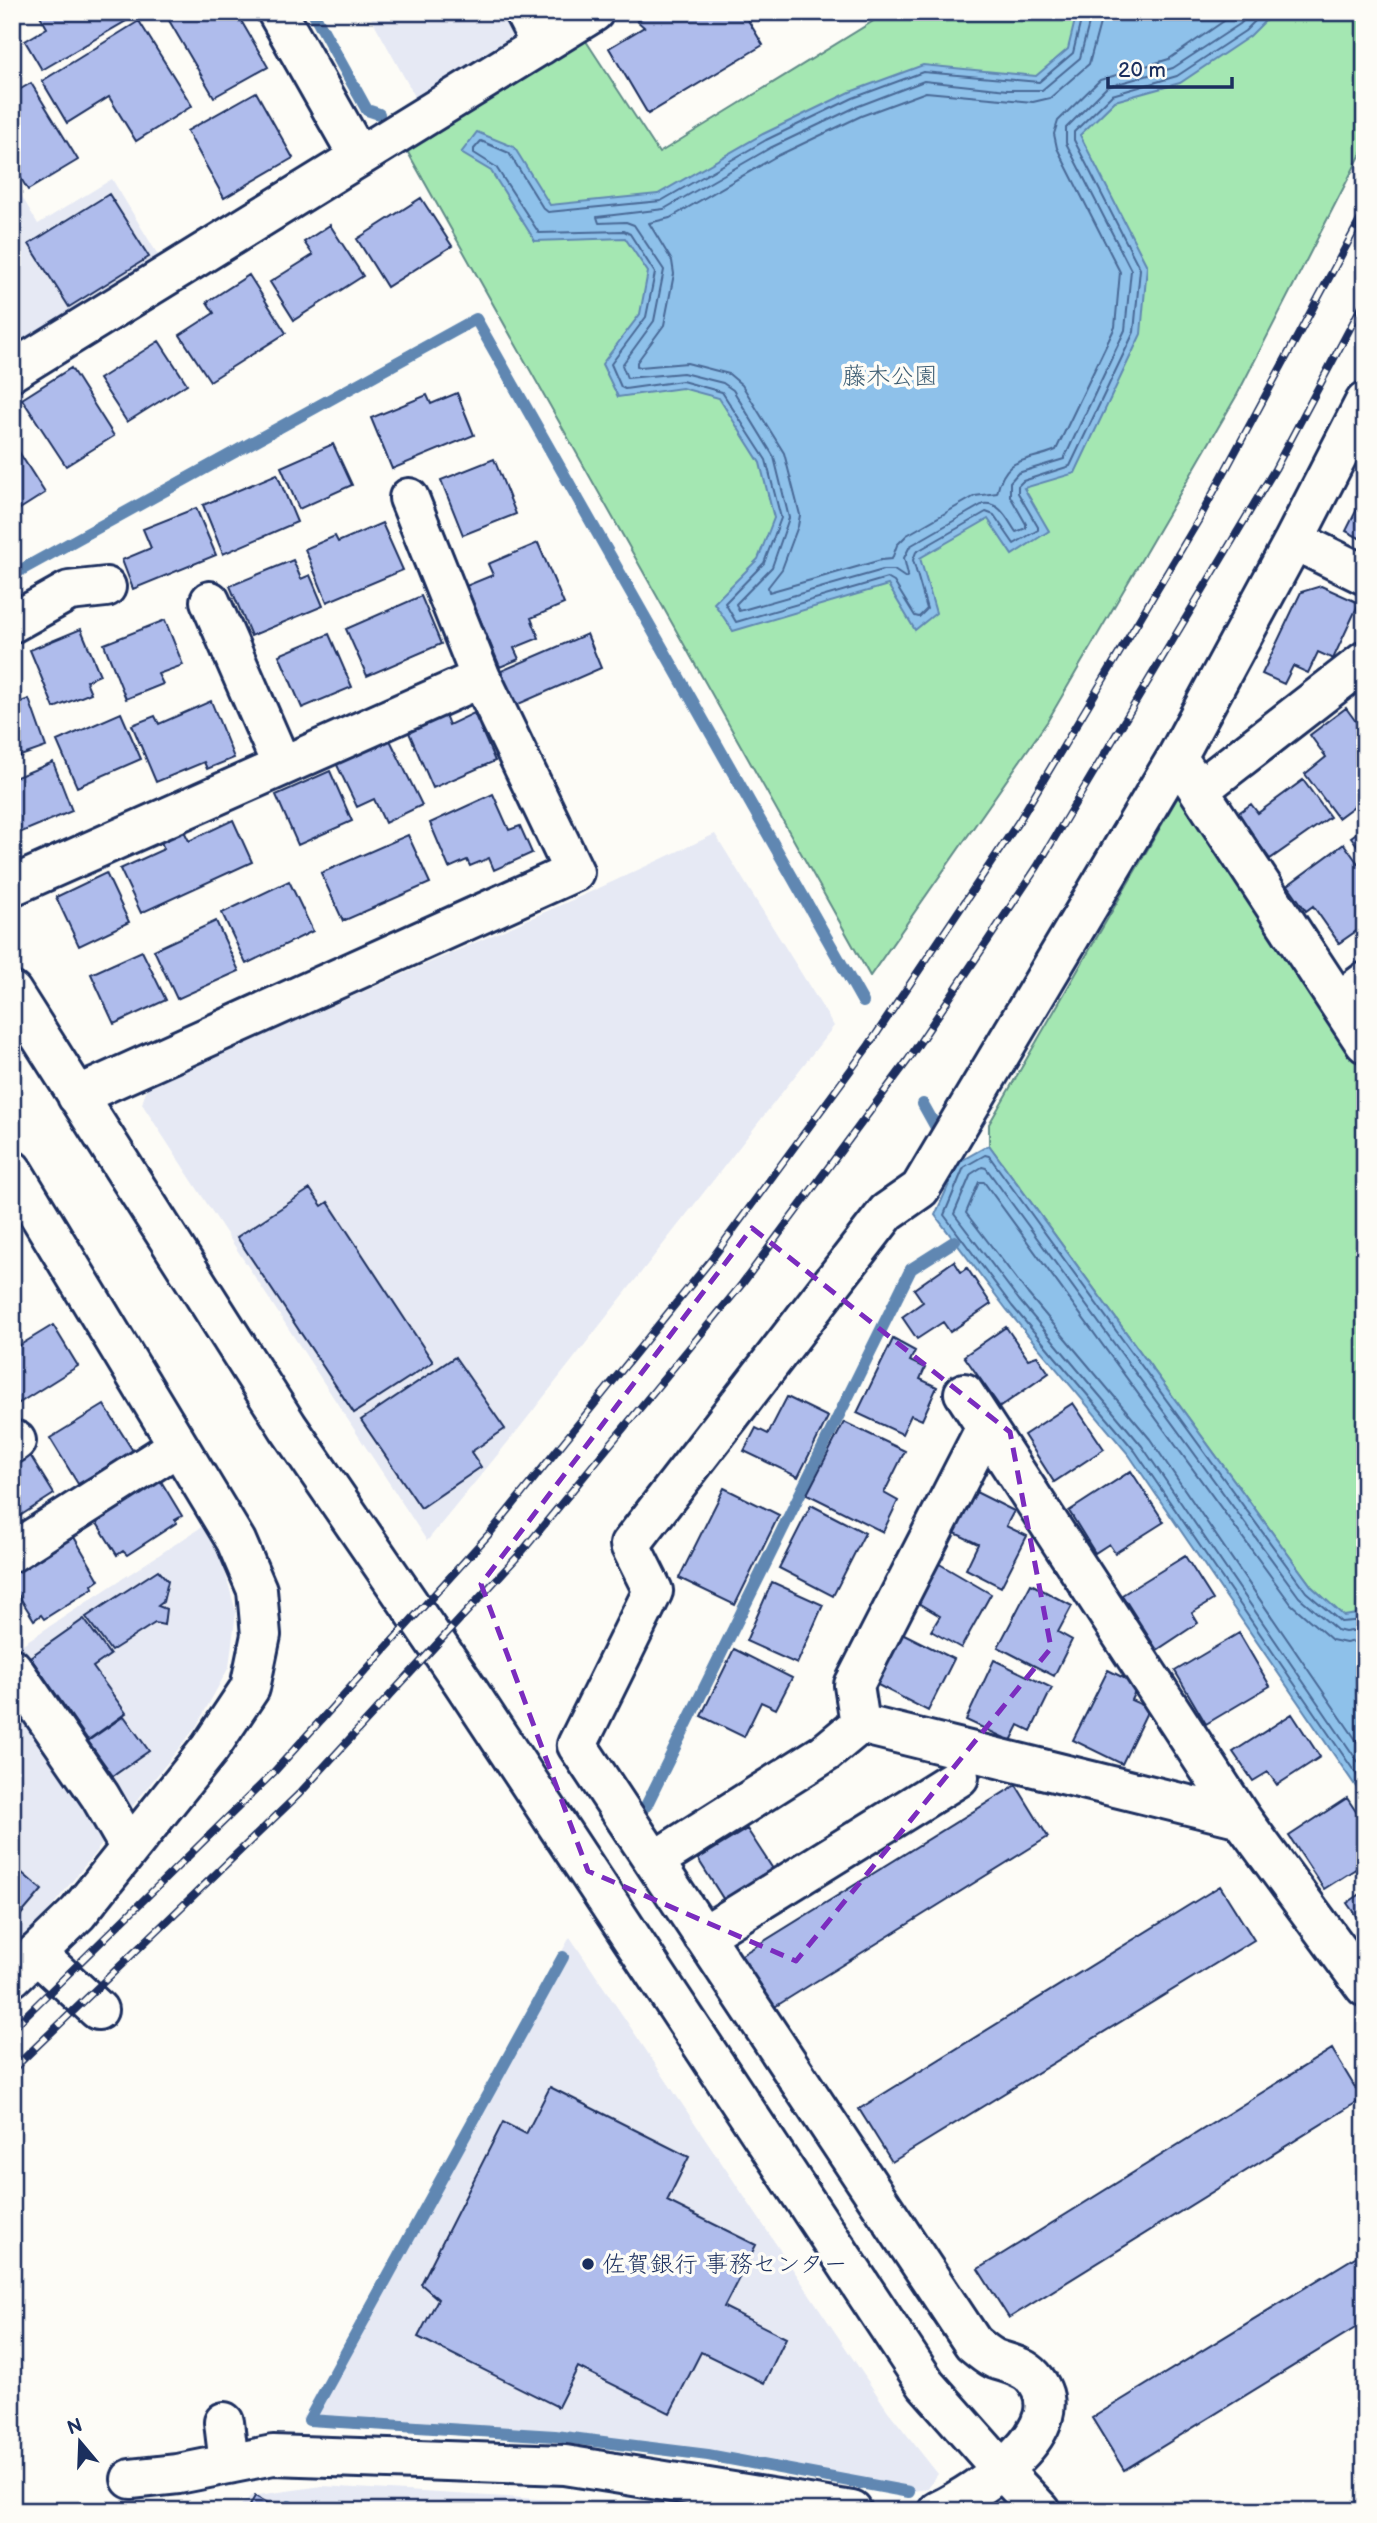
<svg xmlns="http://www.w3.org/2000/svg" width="1377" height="2523" font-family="'Balsamiq Sans','Klee One',sans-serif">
  <rect width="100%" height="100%" fill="#fdfcf7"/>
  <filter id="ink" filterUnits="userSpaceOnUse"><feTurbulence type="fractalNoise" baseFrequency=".0143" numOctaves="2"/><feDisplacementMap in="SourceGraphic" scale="14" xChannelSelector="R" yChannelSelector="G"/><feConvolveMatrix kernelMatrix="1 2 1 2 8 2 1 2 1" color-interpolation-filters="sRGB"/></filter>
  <g filter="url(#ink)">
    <!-- built -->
    <path fill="#e6e9f4" d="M368,12h138l17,30 -105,60z
      M112,179l49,81 -149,91v-171l26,44z
      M715,834l119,192 -313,400 -94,115 -285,-437 5,-17 450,-198z
      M203,1526l20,38 13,48 -7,55 -33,60 -154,192 -30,28v-296z
      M570,1937l318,474 50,63 -11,15 -18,3 -201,-37 -153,-19 -253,-17z
      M322,2486l234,14 59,11h-380l16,-15z"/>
    <!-- green -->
    <path fill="#a4e7b2" stroke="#608b88" stroke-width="2" d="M888,12h477v134l-128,249 -190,327 -177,254 -464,-827 180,-108 73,112z
      M1179,795l186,274v544l-21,4 -32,-30 -323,-442v-21z"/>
    <!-- water -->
    <path fill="#8ec1ea" stroke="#6087b2" stroke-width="2" d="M1077,12h197l-24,24 -70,47 -65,18 -35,34 67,131 -6,68 -66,139 -51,15 25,43 -37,24 -24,-36 -68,39 16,55 -21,17 -27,-45 -155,46 -19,-28 44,-44 16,-41 -14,-55 -41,-65 -37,-10 -64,9 -16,-33 38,-50 8,-42 -23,-34 -90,3 -44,-70 -30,-18 16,-21 37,15 36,58 108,-11 105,-60 87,-42 73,-27 113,11 32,-27z
      M989,1145l323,442 32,29 21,-3v187l-236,-345 -122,-145 -72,-95 24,-53z"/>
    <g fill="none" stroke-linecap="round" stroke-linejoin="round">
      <!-- shore -->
      <path stroke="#496996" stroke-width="2" d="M1083,12l-10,41 -34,29 -116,-10 -70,26 -87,42 -105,61 -113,11 -5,-4 -34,-55 -28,-12 -7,8v4l22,14 43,66 85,-2 6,3 25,39 -9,44 -35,47 10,23 4,2 57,-8 40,11 44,68 15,58 -17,45 -39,40 11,19 151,-44 7,4 21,34 4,1 8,-8 -14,-49 3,-8 70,-40 8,3 20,29 24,-14v-3l-20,-34v-7l5,-5 47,-15 64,-134 6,-63 -66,-129v-8l38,-37 65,-19 68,-45 19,-19
        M1092,12l-12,46 -38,32h-35l-83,-9 -68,26 -86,41 -106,61 -67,8 2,6 27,-1 8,3 30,45 -10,51 -32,44 5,13 56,-5 40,10 10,7 41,67 15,61 -17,49 -36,37 3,7 144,-41h11l12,8 2,-3 -4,-17 6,-12 73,-42c18,-2 24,15 33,28l10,-4v-4l-16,-28v-14l8,-9 46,-14 61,-129 6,-60 -65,-127v-15l41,-41 66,-19 67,-44 12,-12
        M1103,12l-14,52 -39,34 -17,4 -107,-10 -65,24 -86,41 -105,61 -21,5 23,38 2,13 -10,51 -27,37v4l3,1 47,-4 42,11 13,11 42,68 16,62 -2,11 -16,43 -14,18 1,5 112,-32 11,-1 5,-14 10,-10 68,-39 22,-3c9,-39 29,-30 59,-43l59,-123 5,-55 -63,-124 -3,-14 4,-13 42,-41 69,-21 68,-47
        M1365,1620l-24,2 -35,-30 -317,-436 -4,-1 -21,12 -20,48 68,91 123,145 230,336
        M1365,1629l-20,3 -8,-2 -38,-33 -313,-429 -4,-1 -11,7 -17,40 65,86 123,146 223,326
        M1365,1639l-19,4 -14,-3 -41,-36 -307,-422h-5l-13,31 62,81 122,145 215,314"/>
      <!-- stream -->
      <path stroke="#6087b2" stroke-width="12" d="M313,12l54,98 12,4
        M12,575l464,-256 387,683
        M923,1104l20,36
        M646,1806l265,-537 44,-28
        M563,1957l-254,463 246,16 153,19 201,37
        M289,2506v5"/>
    </g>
    <!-- building -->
    <path fill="#afbcec" stroke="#1b2f5e" stroke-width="2" d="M38,12h99l1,2 -96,56 -17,-29 22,-13z
      M164,12h72l32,55 -54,30z
      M652,12h91l20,33 -115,69 -39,-66 35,-21 -7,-6z
      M139,21l53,85 -56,35 -27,-44 -42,26 -25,-42z
      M31,83l47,77 -50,30 -16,-26v-70z
      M256,92l37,66 -69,40 -37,-67z
      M109,194l40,63 -80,50 -40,-63z
      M421,198l31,48 -65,41 -30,-48z
      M330,225l33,51 -69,44 -24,-38 43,-27 -9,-13z
      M249,275l37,58 -76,48 -30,-46 34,-22 -7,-11z
      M159,341l28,43 -60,38 -28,-43z
      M71,368l43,68 -48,30 -44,-67z
      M457,393l17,42 -82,34 -21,-51 56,-23 4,9z
      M12,441l33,52 -33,21z
      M333,444l19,41 -53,24 -18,-42z
      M494,459l22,55 -53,21 -22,-55z
      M277,474l20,48 -74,32 -20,-49z
      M1365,493v48l-19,-10z
      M196,508l20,47 -83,34 -11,-29 29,-12 -8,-19z
      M382,523l21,47 -76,32 -22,-53 30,-13 3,6z
      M538,543l26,61 -33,14 8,20 -25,10 5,11 -19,8 -34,-81 27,-11 -5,-11z
      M293,560l8,19 9,-4 13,31 -72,30 -21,-50z
      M1321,586l38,17 -26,56 -15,-7 -10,21 -15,-7 -9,18 -22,-10 39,-82z
      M421,596l20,48 -74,32 -21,-47z
      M165,620l18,45 -25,9 5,10 -37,15 -22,-55z
      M81,629l19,46 -14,6 5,12 -37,15 -24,-58z
      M329,634l23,53 -50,21 -23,-53z
      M587,634l14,34 -87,38 -15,-34z
      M29,699l17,48 -34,12v-54z
      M211,701l23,57 -27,11 -3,-7 -48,20 -24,-57 23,-9 4,8z
      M1346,708l19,26v64l-27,20 -33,-44 21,-17 -16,-22z
      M444,712l5,13 25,-12 21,48 -62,27 -26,-60z
      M121,713l20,46 -64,28 -20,-46z
      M389,738l33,67 -37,18 -11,-24 -17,8 -21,-44z
      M53,762l19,49 -60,25v-57z
      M330,771l22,50 -54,24 -22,-50z
      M1303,780l27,37 -60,42 -33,-45 14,-10 7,9z
      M493,794l16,36 11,-4 12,27 -38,17 -5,-12 -19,8 -3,-6 -18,8 -19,-45z
      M233,820l19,42 -111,51 -21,-44 44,-20 -3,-7 23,-11 5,10z
      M1365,827v29l-14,-19z
      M408,835l22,48 -87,38 -22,-48z
      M1344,844l21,29v52l-26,18 -26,-37 -7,5 -18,-26z
      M106,873l23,49 -50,24 -23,-49z
      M289,881l24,50 -67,33 -24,-51z
      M216,921l23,50 -62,28 -23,-49z
      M142,951l24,49 -52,24 -23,-50z
      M310,1189l12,17 6,-4 105,160 -79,51 -117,-176z
      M954,1261l7,11 6,-4 24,36 -41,28 -7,-10 -26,17 -15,-22 21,-15 -9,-13z
      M53,1325l25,41 -62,39 -4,-6v-49z
      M1006,1327l22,32 9,-3 12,17 -49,34 -36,-51z
      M893,1339l22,12 -5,10 15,7 -5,11 17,8 -15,33 -11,-5 -9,19 -45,-21z
      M455,1357l50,72 -34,23 10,15 -60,41 -60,-88z
      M787,1397l41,20 -30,60 -54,-26 12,-23 12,6z
      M1073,1403l31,46 -50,33 -30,-47z
      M104,1405l29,46 -55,33 -28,-46z
      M844,1422l61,29 -21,42 14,8 -15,31 -76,-38z
      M30,1455l24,39 -42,27v-55z
      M1131,1471l33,51 -49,31 -6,-9 -14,9 -26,-42z
      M156,1473l26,43 -7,4 1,3 -49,32 -4,-4 -6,4 -27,-43z
      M724,1488l55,27 -44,90 -56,-27z
      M974,1491l40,20 -8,15 21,10 -26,51 -35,-18 12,-25 -25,-12z
      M811,1505l54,28 -32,63 -54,-28z
      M74,1537l25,43 -7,5 1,3 -49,31 -3,-4 -7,5 -22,-35v-10l6,-3 -3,-4 39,-25 3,4z
      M1185,1556l28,44 -21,13 6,10 -41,27 -35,-55z
      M936,1562l55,32 -30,54 -30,-17 9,-15 -27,-16z
      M158,1570l10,11 -5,21 -5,4 8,3 -2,16 -9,-2 -44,28 -25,-34z
      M772,1582l51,23 -26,59 -51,-23z
      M1031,1584l41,22 -14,26 14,8 -18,36 -56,-29z
      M84,1619l26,36 -17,12 33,46 -38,27 -58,-83z
      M902,1633l52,26 -26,52 -52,-27z
      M1239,1633l31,53 -64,38 -31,-53z
      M734,1649l58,29 -16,31 -15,-7 -17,35 -43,-21z
      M994,1660l58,28 -21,43 -12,-6 -8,16 -45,-21z
      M1108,1670l30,15 -7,15 18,8 -27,56 -49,-24z
      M12,1698l13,19 -13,8z
      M1292,1714l28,43 -43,28 -9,-13 -15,9 -20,-29z
      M124,1716l25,35 -36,25 -25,-35z
      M1016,1785l32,52 -275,171 -33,-52z
      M1347,1798l18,27v38l-41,26 -35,-53z
      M747,1829l26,40 -49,31 -26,-41z
      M21,1872l21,18 -30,35v-43z
      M1220,1886l34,54 -362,222 -33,-53z
      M1365,1891v38l-18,-26z
      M1332,2049l30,50 -353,219 -31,-49z
      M550,2087l139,70 -22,44 89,44 -32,62 62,31 -22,45 -63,-31 -31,61 -92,-46 -20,40 -140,-70 20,-38 -17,-15 82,-162 23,12z
      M1365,2251v71l-241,148 -32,-52z
      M255,2496l17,9v6h-25z"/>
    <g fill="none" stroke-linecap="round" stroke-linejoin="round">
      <defs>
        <path id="minor" d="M277,12l82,145
          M524,12l17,33
          M12,371l582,-359
          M1365,402l-71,138 -117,217 188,286
          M409,498l72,180
          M1294,540l71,35
          M210,601l72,165
          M12,623l57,-32 37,-4
          M1199,790l166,-129
          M12,886l469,-208 93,194 -497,224
          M12,992l276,435 174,254 464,703 75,85 40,42
          M1338,1002l27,-20
          M12,1170l224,371 21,49 4,45 -11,53 -40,60 -132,165 -66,64
          M964,1393l277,425
          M12,1444l4,-3
          M12,1552l166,-106
          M12,1668l88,128 30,52
          M860,1724l-6,-39 132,-258
          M654,1861l171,-108 35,-29 381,94 124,169
          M703,1936l256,-159
          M36,1953l62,57
          M224,2422l5,42
          M131,2479l47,-5 95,-19 292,10 287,46
          M938,2511c38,-19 141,-83 95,-134 -10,-11 -24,-13 -38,-18 -8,-4 -15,-10 -22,-16l-396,-598 76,-154 -23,-46 257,-333 33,-23 257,-432"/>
      </defs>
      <!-- minor casing -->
      <use href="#minor" stroke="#1b2f5e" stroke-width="44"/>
      <!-- minor -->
      <use href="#minor" stroke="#fdfcf7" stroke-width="38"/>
      <defs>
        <path id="rail" d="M12,2029l261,-256 217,-240 221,-273 158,-215 150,-224 179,-300 167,-310
          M12,2070l287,-276 221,-240 222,-270 166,-224 129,-193 238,-398 90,-169"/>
      </defs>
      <!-- rail casing -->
      <use href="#rail" stroke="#1b2f5e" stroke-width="8"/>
      <!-- rail -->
      <use href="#rail" stroke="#fdfcf7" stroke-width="5" stroke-dasharray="16" stroke-linecap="butt"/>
    </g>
  </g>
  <!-- marked area -->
  <path fill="none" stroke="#7b2cbf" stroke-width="5" stroke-dasharray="14 9" stroke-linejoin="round" d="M752,1228l258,204 41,216 -255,313 -208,-90 -107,-287z"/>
  <!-- markers -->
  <circle fill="#1b2f5e" stroke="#fdfcf7" stroke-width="2.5" cx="588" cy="2264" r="7"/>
  <g text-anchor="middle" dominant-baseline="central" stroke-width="7" stroke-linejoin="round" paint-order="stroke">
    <!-- park labels -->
    <g font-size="24" fill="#3d5d73" stroke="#fdfcf7">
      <text x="890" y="376">藤木公園</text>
    </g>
    <!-- poi labels -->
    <g font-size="24" fill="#1b2f5e" stroke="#fdfcf7" text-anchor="start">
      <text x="602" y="2264">佐賀銀行 事務センター</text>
    </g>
  </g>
  <!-- margin -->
  <rect width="1377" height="2523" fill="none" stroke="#fdfcf7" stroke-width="42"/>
  <rect x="21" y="21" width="1335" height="2481" fill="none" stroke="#1b2f5e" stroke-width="2.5" filter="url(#ink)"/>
  <!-- north arrow -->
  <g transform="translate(80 2442) rotate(341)" stroke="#fdfcf7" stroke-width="5" paint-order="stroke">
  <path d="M0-5L12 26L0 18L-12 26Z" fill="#1b2f5e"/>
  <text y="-10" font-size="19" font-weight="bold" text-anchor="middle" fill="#1b2f5e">N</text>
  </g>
  <!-- scale -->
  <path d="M1108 77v10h124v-10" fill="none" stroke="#1b2f5e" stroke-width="3.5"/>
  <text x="1118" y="77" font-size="21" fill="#1b2f5e" stroke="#fdfcf7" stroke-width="5" paint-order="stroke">20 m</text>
</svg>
